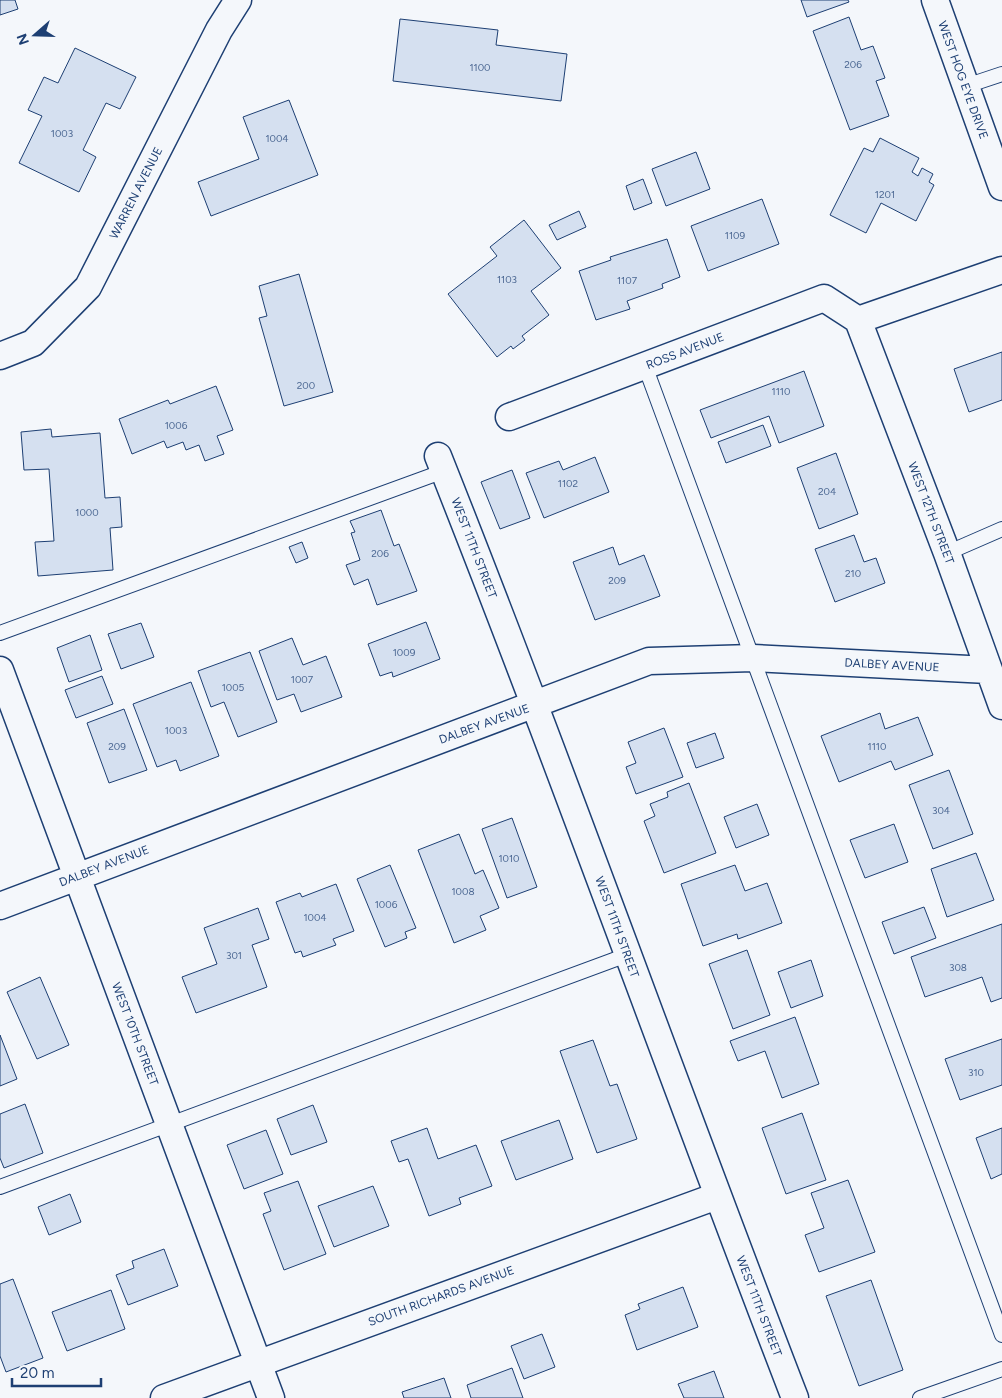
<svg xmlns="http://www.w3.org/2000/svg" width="1002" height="1398" font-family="Figtree,sans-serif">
  <rect width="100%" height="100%" fill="#f4f7fb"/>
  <!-- building -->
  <path fill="#d5e0f0" stroke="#1d3f73" d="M0,0h15l3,9 -18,6z
    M801,0h47l1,2 -42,15z
    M849,17l12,33 12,-4 12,32 -9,3 13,35 -39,14 -37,-99z
    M400,19l98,11 -2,15 71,9 -6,47 -168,-20z
    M75,48l61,29 -16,32 -14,-6 -23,47 13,7 -17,35 -60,-29 23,-47 -14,-6 16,-33 14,6z
    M289,100l29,75 -107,41 -13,-34 61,-23 -16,-42z
    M880,138l39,20 -7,14 6,4 4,-8 11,6 -4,8 5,3 -18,36 -35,-18 -15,30 -36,-18 34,-67 9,4z
    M696,152l14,37 -44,17 -14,-37z
    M643,179l9,24 -18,7 -8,-24z
    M762,199l17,45 -71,27 -17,-45z
    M579,211l7,16 -29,13 -8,-15z
    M524,220l37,48 -30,23 18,24 -27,21 3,4 -12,9 -2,-3 -14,11 -49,-63 49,-38 -7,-9z
    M667,239l13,38 -18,7 1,4 -36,13 3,8 -34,11 -17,-49 32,-11 -1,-3z
    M299,274l34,118 -49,14 -25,-88 8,-2 -8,-30z
    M1002,352v48l-33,12 -15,-43z
    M804,371l20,55 -45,17 -10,-27 -58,22 -11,-28z
    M216,386l17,44 -16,6 7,18 -19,7 -6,-16 -13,5 -3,-8 -16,6 -3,-7 -32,13 -13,-35 49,-19 2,4z
    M763,425l8,21 -45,17 -8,-21z
    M51,429l1,8 48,-4 5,65 15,-1 2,30 -12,1 3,42 -75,6 -3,-34 19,-1 -5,-72 -25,1 -3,-38z
    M836,453l22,61 -39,15 -22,-61z
    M595,457l14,35 -65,26 -18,-45 33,-12 4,9z
    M512,470l18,48 -30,11 -19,-47z
    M381,510l13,36 5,-2 18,47 -40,14 -9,-26 -14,6 -8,-20 14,-5 -9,-27 4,-1 -5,-11z
    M854,535l10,27 12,-4 9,25 -50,19 -20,-53z
    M302,542l6,16 -12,5 -7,-16z
    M613,547l6,18 25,-10 16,41 -65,24 -22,-58z
    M426,622l14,37 -47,18 -1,-5 -12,4 -12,-32z
    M141,623l13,34 -33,12 -13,-35z
    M90,635l12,35 -33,12 -12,-34z
    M292,638l11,27 23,-9 16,41 -41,15 -7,-18 -17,6 -18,-49z
    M250,652l27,70 -39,15 -14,-35 -13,5 -13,-36z
    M102,676l11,28 -37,14 -11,-28z
    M191,682l28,74 -39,15 -4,-11 -19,7 -24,-63z
    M124,709l23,61 -38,13 -22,-60z
    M880,713l5,16 33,-12 15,38 -38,15 -4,-9 -52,21 -18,-46z
    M664,728l19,49 -47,17 -10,-27 10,-4 -8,-21z
    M715,733l9,25 -28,10 -9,-25z
    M949,770l24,64 -40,15 -24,-64z
    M689,783l27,70 -52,20 -20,-52 11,-5 -5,-12 18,-7 -1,-5z
    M757,804l12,31 -33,13 -12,-31z
    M512,818l25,69 -30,11 -25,-69z
    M894,824l14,38 -43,16 -15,-38z
    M459,834l16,40 8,-4 16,38 -19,8 6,14 -32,13 -36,-93z
    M976,853l18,47 -47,17 -16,-48z
    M390,865l26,63 -11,4 2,6 -22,9 -28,-68z
    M735,865l10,26 22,-8 15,40 -44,16 -1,-5 -34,12 -22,-62z
    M336,884l18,47 -21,8 3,6 -33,12 -2,-6 -6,2 -19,-51 24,-9 2,4z
    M924,907l12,31 -42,16 -12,-32z
    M258,908l11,31 -17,6 15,42 -71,26 -14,-36 35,-13 -13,-36z
    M1002,924v74l-11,4 -9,-25 -57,20 -14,-40z
    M747,950l23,65 -37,14 -24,-65z
    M811,960l12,36 -32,12 -13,-36z
    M40,977l29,68 -32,14 -30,-67z
    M795,1017l24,67 -37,14 -17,-47 -27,10 -8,-20z
    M0,1035l17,44 -17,7z
    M1002,1039v46l-42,15 -15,-41z
    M593,1040l17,46 7,-2 20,55 -40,14 -37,-102z
    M25,1104l18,49 -39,15 -4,-10v-44z
    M313,1105l14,37 -36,13 -14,-36z
    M802,1113l24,67 -40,14 -24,-66z
    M559,1120l14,39 -57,21 -15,-39z
    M427,1128l11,31 38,-14 16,41 -33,12 2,6 -32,12 -21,-57 -9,3 -8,-21z
    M1002,1128v46l-11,5 -15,-41z
    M266,1130l17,44 -39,15 -17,-44z
    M848,1180l27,72 -56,20 -14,-37 19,-7 -13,-35z
    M298,1181l28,73 -42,16 -21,-56 8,-3 -7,-18z
    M373,1186l16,40 -55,21 -16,-41z
    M70,1194l11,28 -32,13 -11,-28z
    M164,1249l14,37 -50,19 -12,-30 18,-7 -2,-7z
    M13,1279l30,79 -37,14 -6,-16v-72z
    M871,1280l32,90 -44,16 -33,-90z
    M683,1287l15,40 -61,23 -12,-35 15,-6 -2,-5z
    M111,1290l14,39 -58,22 -15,-39z
    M542,1334l13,33 -31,12 -13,-33z
    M512,1368l11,30h-52l-4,-13z
    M714,1371l10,27h-40l-6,-14z
    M444,1378l7,20h-47l-2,-6z"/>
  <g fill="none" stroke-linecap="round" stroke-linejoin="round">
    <defs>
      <path id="service" d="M966,86l36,-12
        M645,366l357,969
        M947,553l55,-24
        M0,633l444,-162
        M0,1187l627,-232
        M920,1398l82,-29"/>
      <path id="minor" d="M935,0l67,187
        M858,320l89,233 55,153
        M858,320l144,-50
        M0,356l33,-13 55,-56 131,-257 19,-30
        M509,417l315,-119 34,22
        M438,456c124,312 236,629 357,942
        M0,670l271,728
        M0,906l649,-245 104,-3 235,12
        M164,1398l553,-202"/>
    </defs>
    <!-- service casing -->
    <use href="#service" stroke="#1d3f73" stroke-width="16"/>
    <!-- minor casing -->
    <use href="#minor" stroke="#1d3f73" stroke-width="29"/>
    <!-- service -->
    <use href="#service" stroke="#f4f7fb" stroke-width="14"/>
    <!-- minor -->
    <use href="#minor" stroke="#f4f7fb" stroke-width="26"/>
  </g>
  <g text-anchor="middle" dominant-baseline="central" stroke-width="4" stroke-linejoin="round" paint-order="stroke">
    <!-- number labels -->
    <g font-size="10" fill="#4b6792">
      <text x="853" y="64">206</text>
      <text x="480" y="67">1100</text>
      <text x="62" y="133">1003</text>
      <text x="277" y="138">1004</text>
      <text x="885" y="194">1201</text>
      <text x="735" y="235">1109</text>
      <text x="507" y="279">1103</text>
      <text x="627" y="280">1107</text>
      <text x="306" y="385">200</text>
      <text x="781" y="391">1110</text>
      <text x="176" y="425">1006</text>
      <text x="568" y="483">1102</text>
      <text x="827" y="491">204</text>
      <text x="87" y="512">1000</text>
      <text x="380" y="553">206</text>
      <text x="853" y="573">210</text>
      <text x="617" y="580">209</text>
      <text x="404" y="652">1009</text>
      <text x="302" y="679">1007</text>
      <text x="233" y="687">1005</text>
      <text x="176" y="730">1003</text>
      <text x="117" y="746">209</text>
      <text x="877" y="746">1110</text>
      <text x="941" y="810">304</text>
      <text x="509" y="858">1010</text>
      <text x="463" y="891">1008</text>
      <text x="386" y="904">1006</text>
      <text x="315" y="917">1004</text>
      <text x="234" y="955">301</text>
      <text x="958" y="967">308</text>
      <text x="976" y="1072">310</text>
    </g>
    <!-- street labels -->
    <g font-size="12" fill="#1d3f73" stroke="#f4f7fb">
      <text transform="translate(963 80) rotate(70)">WEST HOG EYE DRIVE</text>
      <text transform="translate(136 193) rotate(-63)">WARREN AVENUE</text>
      <text transform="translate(685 351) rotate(-21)">ROSS AVENUE</text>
      <text transform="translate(931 513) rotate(69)">WEST 12TH STREET</text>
      <text transform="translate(474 548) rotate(69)">WEST 11TH STREET</text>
      <text transform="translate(892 665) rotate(3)">DALBEY AVENUE</text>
      <text transform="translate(484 724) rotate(-20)">DALBEY AVENUE</text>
      <text transform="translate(104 866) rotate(-21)">DALBEY AVENUE</text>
      <text transform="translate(617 927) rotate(70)">WEST 11TH STREET</text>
      <text transform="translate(135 1034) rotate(69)">WEST 10TH STREET</text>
      <text transform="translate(441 1296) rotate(-20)">SOUTH RICHARDS AVENUE</text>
      <text transform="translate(759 1306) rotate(69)">WEST 11TH STREET</text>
    </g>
  </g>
  <!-- north arrow -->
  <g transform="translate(35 35) rotate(250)" stroke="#f4f7fb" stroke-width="4" paint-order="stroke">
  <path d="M0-4L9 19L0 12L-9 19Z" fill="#1d3f73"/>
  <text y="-8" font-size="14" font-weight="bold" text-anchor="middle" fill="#1d3f73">N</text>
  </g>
  <!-- scale -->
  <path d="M12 1378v8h89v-8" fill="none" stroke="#1d3f73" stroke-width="2.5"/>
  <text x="20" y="1378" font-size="15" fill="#1d3f73" stroke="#f4f7fb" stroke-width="4" paint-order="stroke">20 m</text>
</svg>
